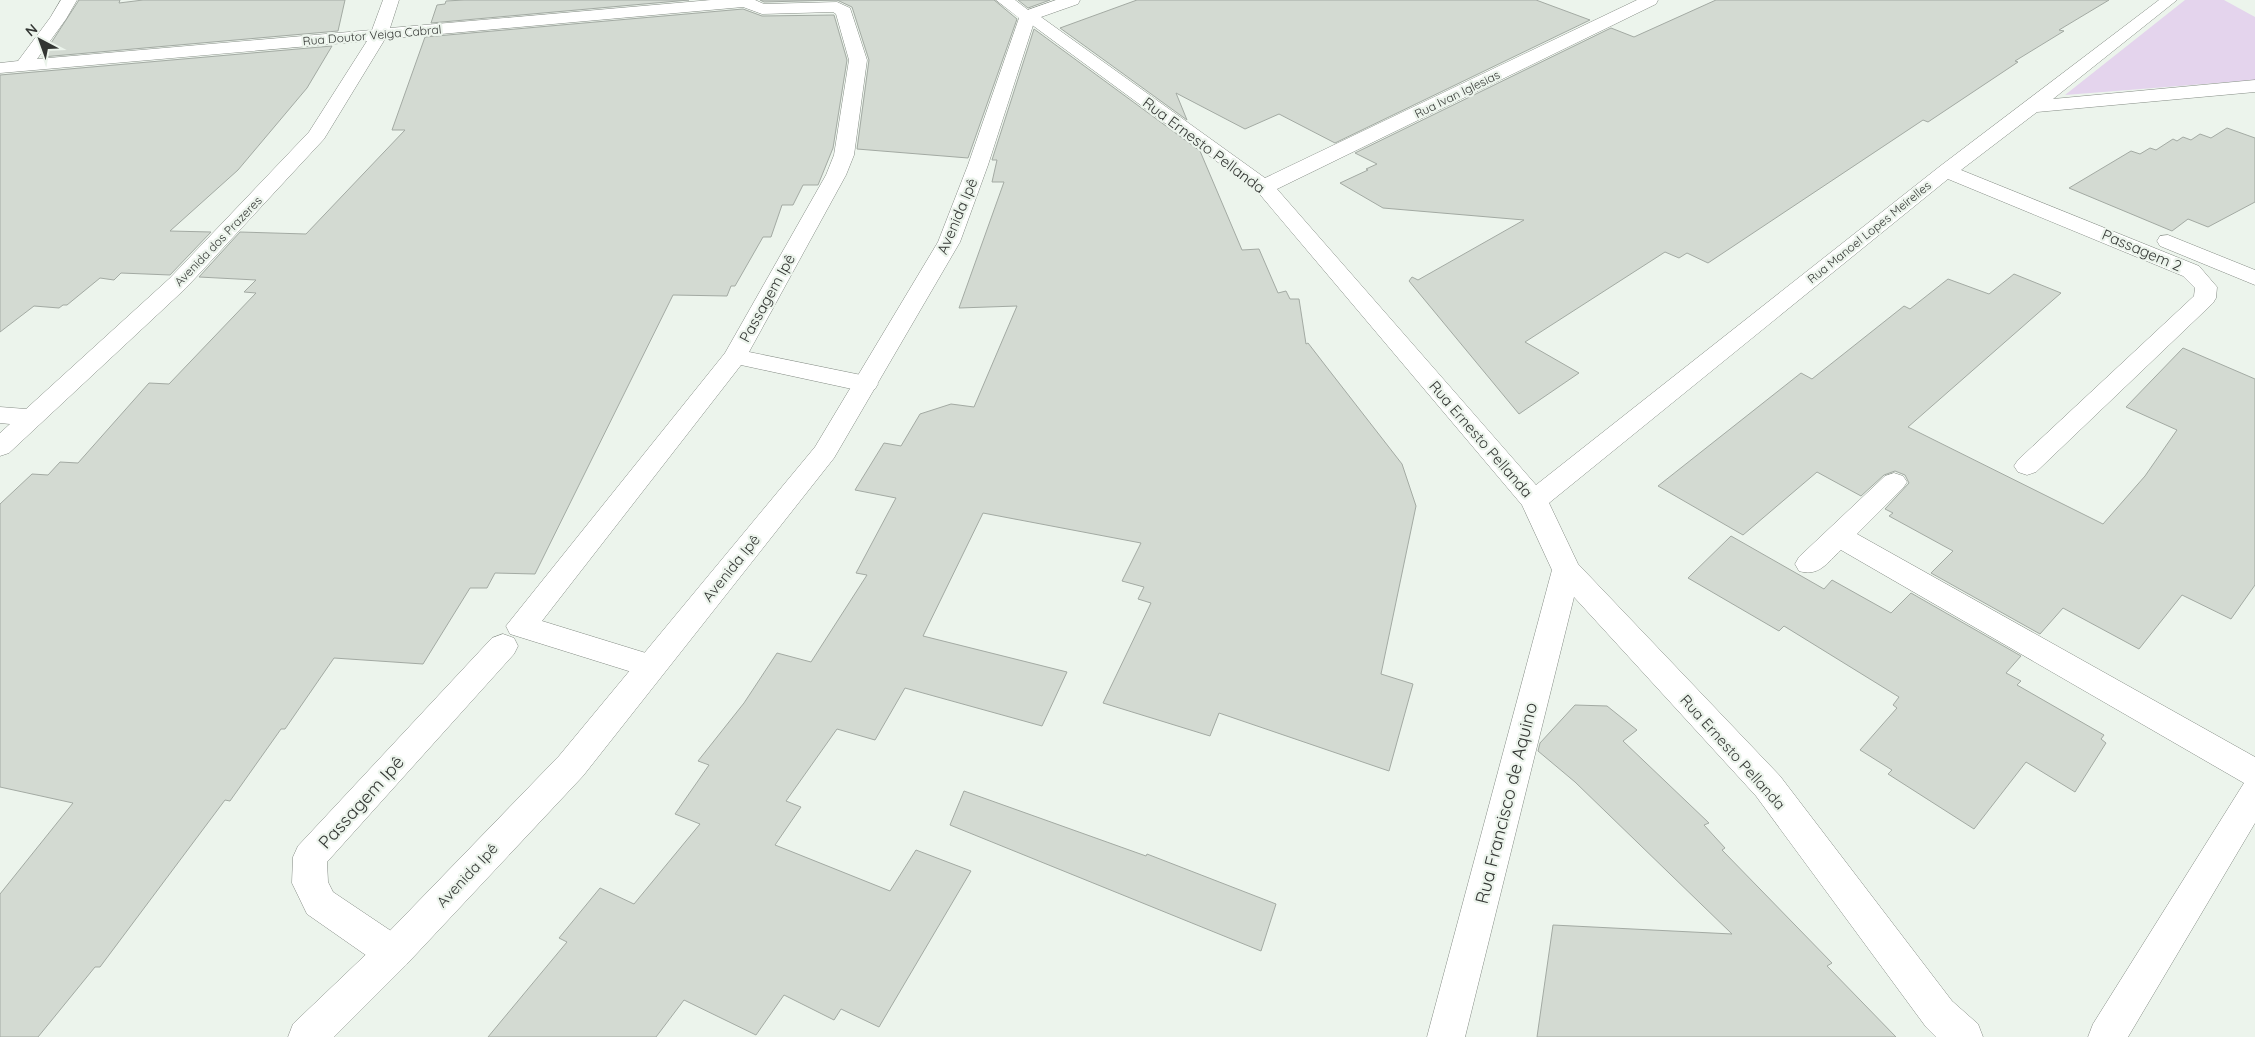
<svg xmlns="http://www.w3.org/2000/svg" width="2255" height="1037" font-family="Quicksand,sans-serif">
  <rect width="100%" height="100%" fill="#ecf4ec"/>
  <!-- green -->
  <path fill="#e4d4ed" d="M2185,0h39l31,17v63l-190,15z"/>
  <!-- building -->
  <path fill="#d3dad2" stroke="#a3aaa3" d="M79,0h41l-1,3 24,-3h202l-7,31 -296,26z
    M464,0h225l-258,23 6,-18 8,-1 1,-3z
    M760,0h234l23,19 -49,139 -111,-9 12,-89 -17,-53 -15,-7 -73,2z
    M1018,0h32l-22,8z
    M1137,0h399l54,20 -255,123 -56,-29 -34,15 -69,-36 11,27 -127,-92z
    M1716,0h393l-50,30 5,1 -49,30 3,1 -90,60 -5,-2 -215,143 -21,-10 -8,5 -14,-6 -140,90 54,31 -60,41 -110,-133 3,-4 6,3 106,-60 -141,-12 -43,-25 28,-13 -2,-1 11,-5 -22,-11 256,-125 23,9z
    M743,9l19,7 72,-1 13,45 -14,88 -15,37h-15l-10,20h-11l-11,32h-8l-28,49h-4l-4,10 -54,-1 -138,279 -40,-1 -8,15h-17l-47,76 -89,-6 -49,71h-4l-51,72 -5,-1 -125,167h-5l-57,70h-38v-143l73,-91 -73,-16v-283l32,-30 16,1 12,-13 18,1 71,-80 20,1 87,-91 -12,-1 12,-12 -57,-3 41,-45 66,2 99,-104h-13l33,-93z
    M1034,29l166,122 42,99 17,-1 19,44 8,-2 4,8h9l7,45 2,-1 17,22 77,99 14,42 -35,168 32,10 -24,87 -170,-58 -9,23 -107,-33 48,-100 -13,-4 6,-12 -22,-6 19,-38 -158,-30 -60,123 144,36 -25,54 -137,-38 -30,52 -38,-11 -51,72 15,6 -26,38 115,46 26,-41 55,21 -92,156 -38,-18 -7,11 -50,-25 -28,40 -72,-35 -28,37h-168l79,-95 -8,-4 41,-50 34,16 66,-80 -25,-10 34,-49 -11,-4 46,-58 33,-50 34,9 56,-87 -11,-2 40,-75 -41,-8 29,-47 17,3 19,-32 31,-10 23,3 43,-101 -58,2 45,-126h-12l5,-22h-5z
    M332,46l-25,42 -69,82 -68,61 41,1 -41,43 -49,-2 -7,7 -14,-2 -33,27h-4l-4,3 -25,-2 -34,26v-257z
    M2227,128l28,10v64l-47,25 -20,-8 -16,12 -103,-43 62,-37 9,3 10,-6 6,2 17,-11 4,2 6,-4 8,3 9,-6 11,4z
    M2014,274l47,19 -153,134 195,97 42,-48 32,-46 -51,-23 57,-59 72,31v206l-24,34 -49,-24 -43,54 -76,-41 -23,26 -109,-61 22,-22 -64,-35 4,-3 -8,-4 24,-26 -4,-8 -10,-4 -11,4 -23,21 -44,-24 -74,63 -85,-49 143,-113 11,6 92,-73 6,3 38,-30 41,15z
    M1731,536l93,53 8,-9 59,33 20,-20 110,63 -15,17 15,8 -4,4 87,50 -3,4 5,4 -31,49 -49,-30 -52,67 -86,-55 4,-4 -32,-20 37,-42 -4,-3 6,-8 -115,-71 -5,5 -91,-53z
    M1575,705l32,1 30,24 -14,11 86,82 -5,2 21,23 -3,2 110,113 -5,3 69,71h-359l16,-112 179,9 -157,-152 -37,-31 2,-8z
    M964,791l182,65 1,-2 129,50 -15,47 -311,-126z"/>
  <g fill="none" stroke-linecap="round" stroke-linejoin="round">
    <defs>
      <path id="minor" d="M61,0h16l-11,19 -29,40 335,-29 11,-30h16l-9,28 321,-28h44l9,4 73,-2 13,6 17,52 -13,95 -8,20 -97,177 117,24 9,3 3,5 -3,5 -9,3 -125,-27 -199,256 120,37 4,8 -4,8 -11,4 -141,-44 -4,-8 219,-273 101,-178 8,-20 15,-95 -13,-46 -3,-2 -71,2 -19,-7 -358,32 -61,100 -138,149 -177,165 -9,3v-23l10,-9 -10,-1v-16l26,2 144,-131 139,-146 58,-91 -367,32v-10l18,-2 32,-43z
        M1056,0h24l-2,4 -37,13 224,161 372,-178h21l-2,4 -379,185 259,296 403,-318 220,-167h18l-124,99 202,-19v12l-218,20 -76,58 238,96 18,21 -1,11 -3,5 -177,169 -9,3 -9,-3 -4,-6 4,-6 176,-164 1,-8 -12,-12 -235,-97 -399,324 29,61 202,212 172,225 26,23 5,13h-47l-10,-10 -170,-231 -182,-199 -109,440h-38l125,-467 -30,-65 -265,-314 -237,-175 2,-4z
        M2168,235l87,35v15l-95,-39 -3,-5 3,-5z
        M1894,473l9,3 4,6 -4,6 -46,46 398,223v66l-127,214h-40l5,-13 151,-241 -403,-233c-14,13 -22,27 -42,21l-4,-7 4,-7 86,-81z
        M503,634l11,4 4,8 -4,8 -187,208 1,20 5,10 73,49 5,12 -5,12 -13,5 -13,-5 -73,-51 -15,-31 1,-26 5,-11 194,-208z"/>
      <path id="major" d="M996,0h19l21,16 -48,149 -28,77 -126,216 -251,318 -177,189 -72,72h-46l5,-13 87,-83 179,-185 256,-309 123,-205 30,-77 51,-147z"/>
    </defs>
    <!-- minor casing -->
    <use href="#minor" stroke="#858c85" stroke-width="1"/>
    <!-- major casing -->
    <use href="#major" stroke="#858c85" stroke-width="1"/>
    <!-- minor -->
    <use href="#minor" fill="#fff" fill-rule="evenodd"/>
    <!-- major -->
    <use href="#major" fill="#fff" fill-rule="evenodd"/>
  </g>
  <g text-anchor="middle" dominant-baseline="central" stroke-width="4.5" stroke-linejoin="round" paint-order="stroke">
    <!-- far-street labels -->
    <g font-size="12" fill="#333633" stroke="#ecf4ec">
      <text transform="translate(372 35) rotate(-5)">Rua Doutor Veiga Cabral</text>
      <text transform="translate(1457 94) rotate(-26)">Rua Ivan Iglesias</text>
      <text transform="translate(1869 232) rotate(-39)">Rua Manoel Lopes Meirelles</text>
      <text transform="translate(218 241) rotate(-46)">Avenida dos Prazeres</text>
    </g>
    <!-- street labels -->
    <g font-size="15" fill="#333633" stroke="#ecf4ec">
      <text transform="translate(1204 145) rotate(37)">Rua Ernesto Pellanda</text>
      <text transform="translate(957 216) rotate(-67)">Avenida Ipê</text>
      <text transform="translate(2142 250) rotate(23)">Passagem 2</text>
      <text transform="translate(767 298) rotate(-61)">Passagem Ipê</text>
      <text transform="translate(1481 439) rotate(49)">Rua Ernesto Pellanda</text>
      <text transform="translate(731 568) rotate(-51)">Avenida Ipê</text>
      <text transform="translate(1733 752) rotate(48)">Rua Ernesto Pellanda</text>
      <text transform="translate(467 875) rotate(-47)">Avenida Ipê</text>
    </g>
    <!-- near-street labels -->
    <g font-size="18" fill="#333633" stroke="#ecf4ec">
      <text transform="translate(361 802) rotate(-48)">Passagem Ipê</text>
      <text transform="translate(1506 803) rotate(-76)">Rua Francisco de Aquino</text>
    </g>
  </g>
  <!-- north arrow -->
  <g transform="translate(40 40) rotate(319)" stroke="#ecf4ec" stroke-width="4" paint-order="stroke">
  <path d="M0-4L9 19L0 12L-9 19Z" fill="#333633"/>
  <text y="-8" font-size="14" font-weight="bold" text-anchor="middle" fill="#333633">N</text>
  </g>
</svg>
